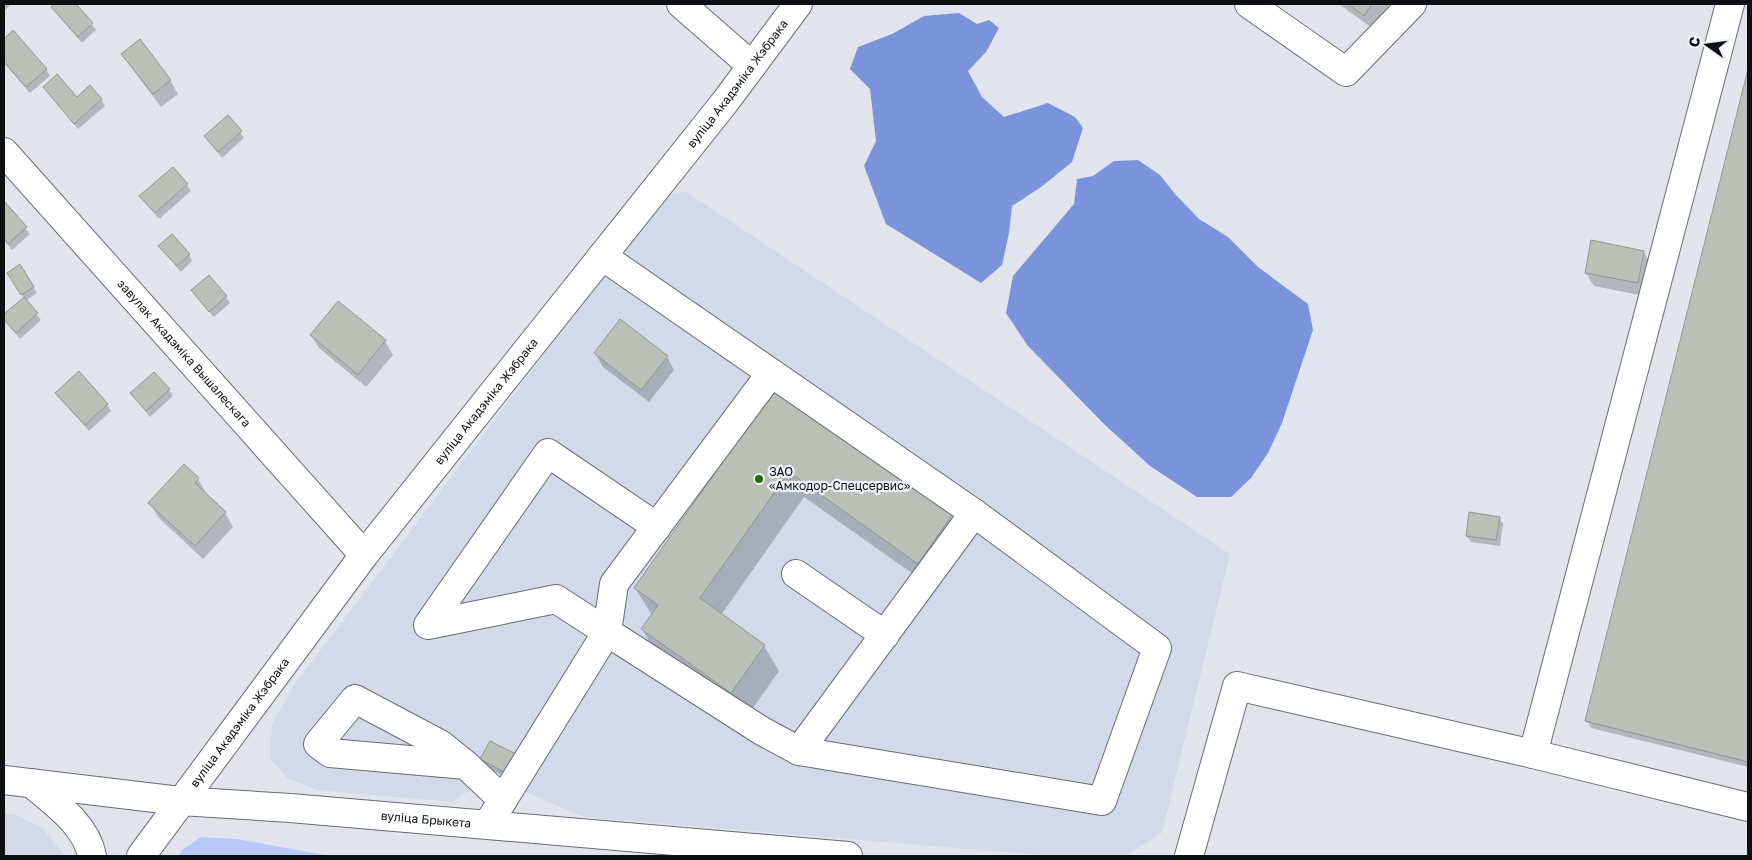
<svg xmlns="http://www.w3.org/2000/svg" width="1752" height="860" font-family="'Golos Text',sans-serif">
	<rect width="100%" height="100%" fill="#e1e4ed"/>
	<!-- built -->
	<g fill="#d3d9e9">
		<polygon points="685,191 1230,554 1162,833 1125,856 1053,856 585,817 530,794 492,775 452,802 317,790 287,778 270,759 272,724 294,685 663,197"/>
		<polygon points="4,814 17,815 43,829 65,856 4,856"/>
	</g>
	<!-- green -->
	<polygon fill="#b8cafd" points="201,837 237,839 330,856 179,856 182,850"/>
	<!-- water -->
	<g fill="#7b93db">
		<polygon points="959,13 977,24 989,20 999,28 986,52 968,71 982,97 1004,117 1048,103 1075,117 1083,128 1072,162 1041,187 1012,206 1009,233 1002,265 981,283 886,224 864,166 876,141 870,89 850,69 858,47 892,34 924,16"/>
		<polygon points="1138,160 1160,175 1175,194 1199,219 1228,237 1258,267 1308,304 1313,330 1282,423 1268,453 1251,478 1231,497 1197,497 1150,466 1104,424 1028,346 1006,313 1013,276 1074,204 1077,179 1093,176 1114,161"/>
	</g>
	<!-- shadow -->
	<g fill="#0003">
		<polygon points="4,4 11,4 4,11"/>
		<polygon points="56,4 75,4 96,30 82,43 56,13 53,7"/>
		<polygon points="1339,4 1390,4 1372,28"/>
		<polygon points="13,32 46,69 50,76 30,93 4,63 4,40"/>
		<polygon points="123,54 170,80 178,94 161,107 131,67"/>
		<polygon points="1748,74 1748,767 1591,728 1587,721"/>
		<polygon points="44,87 77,99 101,99 105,106 78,129"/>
		<polygon points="240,132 244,138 222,158 205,137"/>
		<polygon points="187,185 191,191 159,219 141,196"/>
		<polygon points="5,204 30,234 12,250 4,240 4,205"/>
		<polygon points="160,246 189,255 192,261 181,272"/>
		<polygon points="1644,252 1651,265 1645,296 1594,286 1586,273"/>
		<polygon points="19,266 37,293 25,301 41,320 20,339 4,319 4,316 24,298 8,273"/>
		<polygon points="192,291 226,297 230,303 214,317"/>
		<polygon points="338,303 385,341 393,355 366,387 319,348 311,335"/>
		<polygon points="595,353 667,357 674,370 649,402 603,367"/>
		<polygon points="79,373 107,405 111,411 89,431 60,399 57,393"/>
		<polygon points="169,390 173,396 150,417 132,394"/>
		<polygon points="775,391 951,516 966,542 933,588 804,497 721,615 764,646 779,671 746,718 657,655 642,629 652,615 635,588"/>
		<polygon points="184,466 198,479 206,493 205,494 225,513 233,527 203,559 158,517 150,503"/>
		<polygon points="1499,518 1503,524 1500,546 1471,542 1467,536"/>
		<polygon points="491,742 511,780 485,766 482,759"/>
	</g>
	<!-- building -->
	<g fill="#babfb8" stroke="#919790">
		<polygon points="54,4 76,4 93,23 78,37 51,7"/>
		<polygon points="1348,4 1372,4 1364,16"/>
		<polygon points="13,30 47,69 26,87 4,62 4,39"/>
		<polygon points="140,39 171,80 153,94 121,54"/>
		<polygon points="1748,69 1748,762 1585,721"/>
		<polygon points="57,74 77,97 90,85 102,99 74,124 43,87"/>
		<polygon points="228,115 242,131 218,152 204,136"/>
		<polygon points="173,167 188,184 155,213 139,196"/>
		<polygon points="5,202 27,227 8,244 4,239 4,203"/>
		<polygon points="172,234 190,254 177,266 158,246"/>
		<polygon points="1591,240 1644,251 1638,283 1585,273"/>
		<polygon points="20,264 34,287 21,295 7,273"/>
		<polygon points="209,275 227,296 209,312 191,290"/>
		<polygon points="24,297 38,313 16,333 4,320 4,314"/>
		<polygon points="338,301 386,340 358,375 310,335"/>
		<polygon points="620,319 668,356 641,390 594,353"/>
		<polygon points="79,371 108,404 85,425 55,393"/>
		<polygon points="154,372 170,389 146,411 130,393"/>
		<polygon points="774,389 952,515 918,564 789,472 700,598 765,645 731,693 641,629 658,605 634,588"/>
		<polygon points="184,464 199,478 195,483 226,512 195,546 148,503"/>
		<polygon points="1469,512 1500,517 1496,540 1466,536"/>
		<polygon points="490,741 518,755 508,774 480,759"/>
	</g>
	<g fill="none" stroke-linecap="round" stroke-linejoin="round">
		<defs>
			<g id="minor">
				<polyline points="681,4 752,66"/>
				<polyline points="1249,4 1346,72 1412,4"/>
				<path id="s1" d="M 4,152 L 364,555"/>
				<polyline points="657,527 548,453 428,625 556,599 607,632 614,584 771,373"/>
				<polyline points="796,574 885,635"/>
				<polyline points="799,751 1102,801 1157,648 974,513"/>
				<polyline points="1533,754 1730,4"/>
				<polyline points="466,765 330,753 318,744 355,699 440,744 466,765 503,800"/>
				<path id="s2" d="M 4,780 L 180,801 L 290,808 L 848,856"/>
				<path d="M 31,783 C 54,803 86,824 92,856"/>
				<polyline points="488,824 607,632 762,731 799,751 974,513 602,256"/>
				<path id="s3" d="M 141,856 L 364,555 L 725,102 L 798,4"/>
				<polyline points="1189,856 1237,686 1533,754 1748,807"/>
			</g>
		</defs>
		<!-- minor casing -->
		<use href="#minor" stroke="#696c73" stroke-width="30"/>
		<!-- minor -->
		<use href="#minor" stroke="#fff" stroke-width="28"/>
	</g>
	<!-- markers -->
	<circle fill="#256b03" stroke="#eef1fa" stroke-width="2" cx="759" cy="479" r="5"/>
	<g text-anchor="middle" stroke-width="4.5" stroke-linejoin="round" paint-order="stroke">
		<!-- street labels -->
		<g font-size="12" fill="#0e0f12" stroke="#eef1fa">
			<text dy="4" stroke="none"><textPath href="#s3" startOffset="976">вуліца Акадэміка Жэбрака</textPath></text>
			<text dy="4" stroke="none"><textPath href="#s1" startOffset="270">завулак Акадэміка Вышалескага</textPath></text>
			<text dy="4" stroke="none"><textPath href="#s3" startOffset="571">вуліца Акадэміка Жэбрака</textPath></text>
			<text dy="4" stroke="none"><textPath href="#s3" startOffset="166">вуліца Акадэміка Жэбрака</textPath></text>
			<text dy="4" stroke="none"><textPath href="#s2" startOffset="424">вуліца Брыкета</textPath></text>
		</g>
		<!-- poi labels -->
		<g font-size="12" fill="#0e0f12" stroke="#eef1fa" text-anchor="start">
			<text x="769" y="476">ЗАО<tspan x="769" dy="14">«Амкодор-Спецсервис»</tspan></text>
		</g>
	</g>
	<!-- border -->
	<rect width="1752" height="860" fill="none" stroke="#0e0f12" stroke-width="10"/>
	<!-- north arrow -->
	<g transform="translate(1707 45) rotate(284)" stroke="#eef1fa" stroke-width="4" paint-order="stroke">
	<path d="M0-4L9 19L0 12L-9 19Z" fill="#0e0f12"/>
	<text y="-8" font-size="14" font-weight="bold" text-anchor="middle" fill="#0e0f12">С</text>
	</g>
</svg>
